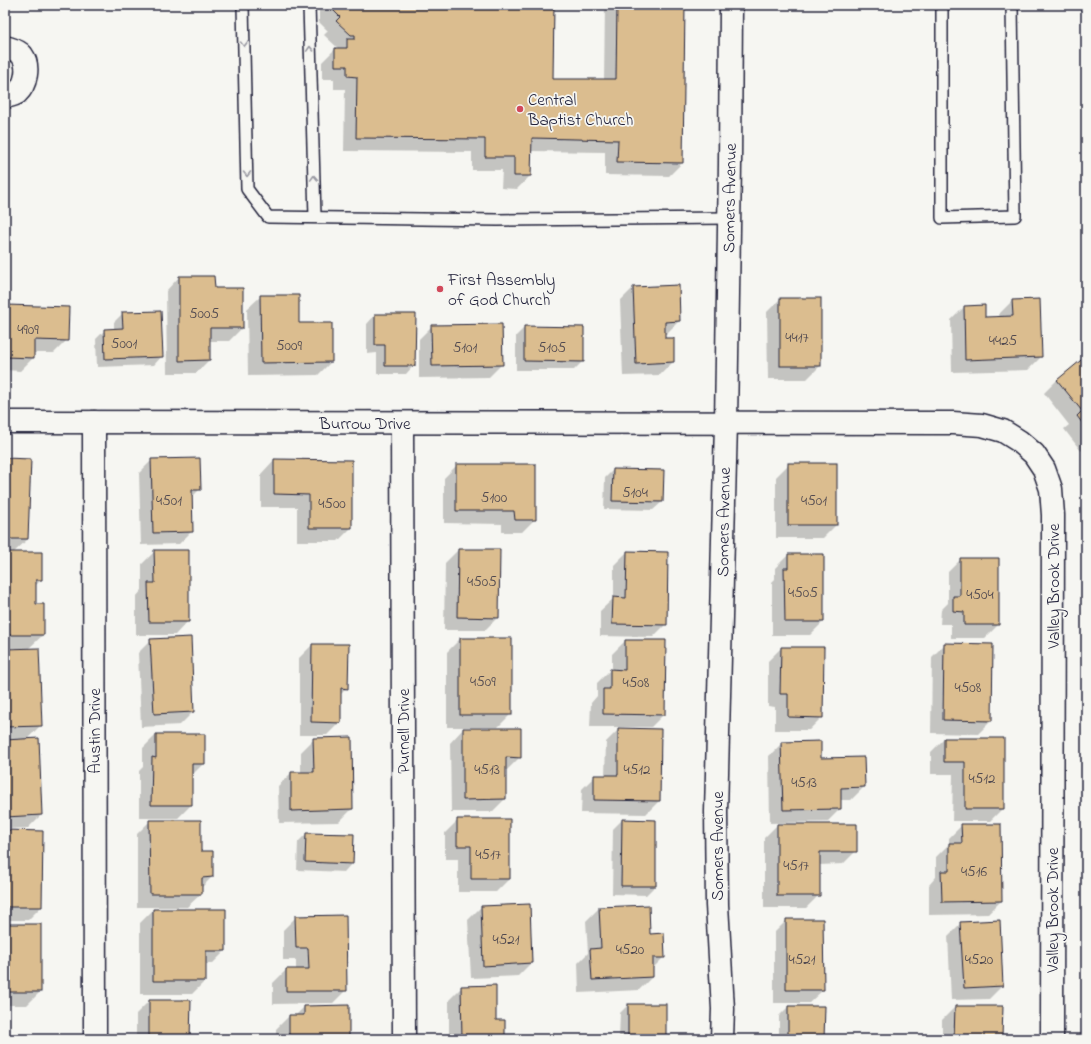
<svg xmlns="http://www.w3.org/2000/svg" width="1091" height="1044" font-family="'Indie Flower',sans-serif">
	<rect width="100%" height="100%" fill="#f6f6f2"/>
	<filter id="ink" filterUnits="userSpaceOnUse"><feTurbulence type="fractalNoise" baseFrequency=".025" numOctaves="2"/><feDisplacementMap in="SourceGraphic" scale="8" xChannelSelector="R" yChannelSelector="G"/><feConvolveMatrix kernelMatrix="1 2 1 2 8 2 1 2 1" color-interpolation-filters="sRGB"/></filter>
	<g filter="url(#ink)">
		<!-- shadow -->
		<g fill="#0003">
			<polygon points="319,5 553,5 552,80 604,80 605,5 684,5 682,163 669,176 605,175 605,152 530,151 530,176 517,189 501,188 502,170 472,170 472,152 344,151 345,89 334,89 334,79 322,79 322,62 335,49 339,49 324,35 328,31 319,22"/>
			<polygon points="179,277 214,289 242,328 229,341 209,341 209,360 196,373 167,373 166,291"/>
			<polygon points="633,288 679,321 666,334 664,334 665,339 673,362 660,375 623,376 620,301"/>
			<polygon points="261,296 298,324 331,324 331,362 318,375 248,376 247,309"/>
			<polygon points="780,299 820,366 807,379 768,379 767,312"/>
			<polygon points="1012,301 1041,357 1028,370 952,372 951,320 964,307 984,318 1000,318 999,314"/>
			<polygon points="7,306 67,340 54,353 33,353 33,358 20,371 5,370 5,308"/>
			<polygon points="123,313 162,356 154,365 97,367 96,339 105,330 114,330 114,322"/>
			<polygon points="375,315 414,365 406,374 377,374 377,353 367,354 367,324"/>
			<polygon points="432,326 502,364 489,377 419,378 419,339"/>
			<polygon points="525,327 583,361 574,370 516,370 516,336"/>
			<polygon points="1086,357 1086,447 1081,451 1064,429 1069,425 1044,393 1057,380"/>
			<polygon points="5,459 28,539 13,553 41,580 35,586 35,605 43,635 28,649 41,725 26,740 41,815 28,828 5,829 5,741 9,741 9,739 5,739 5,650 23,649 23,648 5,648"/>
			<polygon points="152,460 200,489 191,498 192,531 179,544 141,545 139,473"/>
			<polygon points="274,460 351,461 351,528 338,541 297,541 297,507 261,507 261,474"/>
			<polygon points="789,464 836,525 823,538 776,538 776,477"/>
			<polygon points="457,465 535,519 522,532 502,532 502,524 444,523 444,478"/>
			<polygon points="613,470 662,502 653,510 604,509 605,478"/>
			<polygon points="458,550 498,617 485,630 444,630 445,563"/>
			<polygon points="155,551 188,621 175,635 136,635 136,597 142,590 142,564"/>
			<polygon points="627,552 666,624 653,637 600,636 600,611 614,598 614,565"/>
			<polygon points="788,555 823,622 810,635 772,635 772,582 775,579 775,568"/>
			<polygon points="961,559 998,625 985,638 951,638 951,624 940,624 941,610 948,603 948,572"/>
			<polygon points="460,639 511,714 498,727 447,727 447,652"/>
			<polygon points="151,640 193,712 180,725 141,727 138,653"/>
			<polygon points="625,641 664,714 651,727 590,727 591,703 597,696 597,683 610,670 612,670 612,654"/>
			<polygon points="945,644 991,721 978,734 931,733 932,657"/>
			<polygon points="312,645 347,688 340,695 340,722 327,735 299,735 299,658"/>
			<polygon points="781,648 822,717 809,730 775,730 775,707 768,706 768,661"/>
			<polygon points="463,729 520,757 507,770 505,770 505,799 492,812 451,812 450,743"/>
			<polygon points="619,729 659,801 646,814 581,813 582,789 595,776 605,776 606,742"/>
			<polygon points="156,735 204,763 191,776 191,805 178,818 139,818 139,771 143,767 143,748"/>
			<polygon points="314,739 352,809 339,822 279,823 278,786 291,773 301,773 301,752"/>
			<polygon points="944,739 1003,739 1003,808 990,821 952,821 953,774 931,774 931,752"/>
			<polygon points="782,743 820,759 864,787 851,800 840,800 840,809 827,822 770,823 769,756"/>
			<polygon points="458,820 509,879 496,892 458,892 458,859 445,859 445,833"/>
			<polygon points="622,820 655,820 655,886 646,895 612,894 613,829"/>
			<polygon points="150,821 200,852 212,877 201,888 201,894 187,907 137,907 137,834"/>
			<polygon points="777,825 856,851 843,864 819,865 819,895 806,908 764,908 764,838"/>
			<polygon points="962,825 1001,901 988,914 929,915 929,885 936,877 936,857 949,844 949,838"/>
			<polygon points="6,831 41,907 28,920 5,920 5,833"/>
			<polygon points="306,834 352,863 344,872 297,870 298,842"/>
			<polygon points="529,905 531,963 518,976 471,978 468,920 481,907"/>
			<polygon points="599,908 649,935 664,957 652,969 652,977 639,990 579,993 578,963 588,953 586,921"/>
			<polygon points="153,910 225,910 225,951 212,964 205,964 205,981 192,994 140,994 140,923"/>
			<polygon points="296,917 346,990 333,1003 273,1004 273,983 286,970 296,970 296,960 283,960 283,930"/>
			<polygon points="787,920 823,990 809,1003 774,1003 774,933"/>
			<polygon points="961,923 1002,986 989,999 951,1000 948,936"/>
			<polygon points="5,925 40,925 40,992 27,1005 5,1005"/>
			<polygon points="462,987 495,1021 504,1039 449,1039 449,1000"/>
			<polygon points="149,1001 189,1039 136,1039 136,1014"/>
			<polygon points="628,1005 665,1039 619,1039 620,1013"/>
			<polygon points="304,1007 348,1039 276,1039 276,1029 289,1016 295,1016"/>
			<polygon points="788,1007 823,1039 779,1039 779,1016"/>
			<polygon points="955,1007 1002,1007 1001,1036 998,1039 942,1039 942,1020"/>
		</g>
		<!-- building -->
		<g fill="#dbbd8f" stroke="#22223b">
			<polygon points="332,5 554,5 553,79 616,79 617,5 685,5 683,163 617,162 618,140 532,138 531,176 514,176 514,157 485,157 485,139 356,138 357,77 347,76 347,66 335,66 335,48 347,48 347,39 355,39 355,35 351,35 336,21 340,17 332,9"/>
			<polygon points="179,276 214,276 215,288 243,288 243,328 210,328 210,360 179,361"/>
			<polygon points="679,285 680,321 665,322 665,338 674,338 674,362 636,364 633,287"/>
			<polygon points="260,295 299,295 299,323 332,323 332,362 261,363"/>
			<rect x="780" y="298" width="41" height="68"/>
			<polygon points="1040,299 1042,357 965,360 964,306 985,305 985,317 1013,316 1012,300"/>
			<polygon points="7,305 69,307 68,341 34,340 34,358 5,357"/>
			<polygon points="161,311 163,357 105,359 104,329 123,328 122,312"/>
			<polygon points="375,314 416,314 415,366 385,366 385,345 375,345"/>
			<polygon points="502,324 503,365 432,366 431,325"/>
			<polygon points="524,326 584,327 584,362 524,361"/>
			<polygon points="1086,356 1086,428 1077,416 1082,411 1057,380"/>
			<polygon points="5,458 31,459 28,539 5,539"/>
			<polygon points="200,458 201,490 192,490 193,532 153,533 151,459"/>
			<polygon points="274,459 352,460 352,528 309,528 309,495 274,494"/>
			<rect x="788" y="463" width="49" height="62"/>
			<polygon points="456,464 536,464 536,520 515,520 514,511 456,511"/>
			<polygon points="613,469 664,470 663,502 612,501"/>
			<polygon points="458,549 500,549 499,618 457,617"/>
			<polygon points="154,550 189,550 189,622 149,622 148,583 155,583"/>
			<polygon points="627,551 668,552 667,625 612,624 613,597 626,598"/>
			<polygon points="5,552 42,552 42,580 36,580 36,604 44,604 44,635 5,635"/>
			<polygon points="788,554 824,554 824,622 785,622 784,568 788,568"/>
			<polygon points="960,558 999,558 999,625 964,625 964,612 953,611 953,596 960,596"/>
			<polygon points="191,637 194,712 154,714 150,639"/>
			<rect x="460" y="638" width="52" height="77"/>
			<polygon points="625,640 666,640 665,715 603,714 603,689 610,689 610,669 625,670"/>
			<polygon points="944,643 993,644 992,721 943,720"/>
			<polygon points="312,644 349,644 348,689 341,688 341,723 311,722"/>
			<polygon points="781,647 824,647 823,718 788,717 788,694 780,694"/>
			<polygon points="39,648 42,726 5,727 5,649"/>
			<polygon points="463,728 521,728 521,758 506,757 506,799 463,800"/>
			<polygon points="618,728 661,729 660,801 594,800 594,775 618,775"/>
			<polygon points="156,734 205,734 205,764 192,764 192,805 151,805 152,757 156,758"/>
			<polygon points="352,737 353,809 291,811 291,772 314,772 313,738"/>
			<polygon points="39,738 42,815 5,817 5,740"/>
			<polygon points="944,738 1004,738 1004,809 965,809 965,762 944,762"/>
			<polygon points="821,741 821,758 864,757 865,787 841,788 841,809 783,810 781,742"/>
			<polygon points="457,819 510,819 510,879 471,879 471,846 457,846"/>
			<polygon points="622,819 656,820 656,886 621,886"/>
			<polygon points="149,820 201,820 201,851 213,851 213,877 202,878 202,894 150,894"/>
			<polygon points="777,824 857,824 857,852 820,852 820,896 777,896"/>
			<polygon points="961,824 1001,824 1002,901 942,902 941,871 949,871 949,843 962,843"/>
			<polygon points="6,830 43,831 42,907 5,907"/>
			<polygon points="306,833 354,834 353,864 305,862"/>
			<polygon points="530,904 532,963 483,966 481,906"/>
			<polygon points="649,905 650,934 664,933 665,958 653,958 653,977 592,980 590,949 601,948 599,907"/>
			<polygon points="153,909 226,909 226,951 206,951 206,981 153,981"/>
			<polygon points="346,915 347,991 286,991 286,969 309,969 308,948 296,948 295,916"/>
			<polygon points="786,919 823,919 824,990 786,990"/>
			<polygon points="1000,920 1003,986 964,988 960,922"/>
			<rect x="5" y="924" width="36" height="68"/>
			<polygon points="496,985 496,1020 505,1020 505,1039 462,1039 461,986"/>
			<polygon points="149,1000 191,1000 190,1039 149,1039"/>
			<rect x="628" y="1004" width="38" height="35"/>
			<polygon points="349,1005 349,1039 289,1039 289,1015 304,1015 304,1006"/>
			<polygon points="788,1006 825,1006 824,1039 788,1039"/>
			<polygon points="955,1006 1003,1006 1002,1037 997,1037 997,1039 954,1039"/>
		</g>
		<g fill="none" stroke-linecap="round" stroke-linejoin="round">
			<defs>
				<g id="service">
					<polyline points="243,5 247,189 268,217 498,220 729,218"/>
					<polyline points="309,5 315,217"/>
					<polyline points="942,5 942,218 1015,216 1012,5"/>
				</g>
				<g id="minor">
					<path d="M 5,47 C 11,49 18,50 22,55 C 30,66 26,85 17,93 C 14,95 9,96 5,97"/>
					<polyline points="5,422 953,423 982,425 1003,431 1019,441 1034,454 1044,469 1051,489 1053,515 1052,1039"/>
					<polyline points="94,422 95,1039"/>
					<polyline points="402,423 404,1039"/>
				</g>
				<polyline id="tertiary" points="722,1039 723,1009 717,905 716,812 726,423 730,164 731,5"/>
			</defs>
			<!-- service casing -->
			<use href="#service" stroke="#22223b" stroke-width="14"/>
			<!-- minor casing -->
			<use href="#minor" stroke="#22223b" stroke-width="25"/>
			<!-- tertiary casing -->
			<use href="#tertiary" stroke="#22223b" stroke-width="25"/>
			<!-- service -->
			<use href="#service" stroke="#f6f6f2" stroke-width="11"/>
			<!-- minor -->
			<use href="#minor" stroke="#f6f6f2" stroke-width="22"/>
			<!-- tertiary -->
			<use href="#tertiary" stroke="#f6f6f2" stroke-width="22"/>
		</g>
		<!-- one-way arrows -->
		<defs><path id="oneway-chevron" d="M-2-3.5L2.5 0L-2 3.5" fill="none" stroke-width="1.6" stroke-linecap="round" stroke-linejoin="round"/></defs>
		<g stroke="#9797a0">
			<use href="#oneway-chevron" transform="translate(244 44) rotate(89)"/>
			<use href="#oneway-chevron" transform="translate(310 49) rotate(-92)"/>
			<use href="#oneway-chevron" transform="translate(247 174) rotate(89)"/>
			<use href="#oneway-chevron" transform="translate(314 178) rotate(-92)"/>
		</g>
	</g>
	<!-- markers -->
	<g fill="#d1495b" stroke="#f6f6f2" stroke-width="1.5">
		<circle cx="520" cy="109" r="4"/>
		<circle cx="440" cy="289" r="4"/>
	</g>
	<g text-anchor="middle" stroke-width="3.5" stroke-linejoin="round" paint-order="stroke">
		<!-- number labels -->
		<g font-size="15" fill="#504950">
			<text x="204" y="318">5005</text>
			<text x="28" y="334">4909</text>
			<text x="797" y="342">4417</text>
			<text x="1003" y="345">4425</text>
			<text x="124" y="348">5001</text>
			<text x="289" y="350">5009</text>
			<text x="465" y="352">5101</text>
			<text x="552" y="352">5105</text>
			<text x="635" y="497">5104</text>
			<text x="494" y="502">5100</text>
			<text x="169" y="505">4501</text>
			<text x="814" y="505">4501</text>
			<text x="332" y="508">4500</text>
			<text x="482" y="586">4505</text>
			<text x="803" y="597">4505</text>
			<text x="980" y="599">4504</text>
			<text x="483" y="686">4509</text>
			<text x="636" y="687">4508</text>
			<text x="968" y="692">4508</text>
			<text x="487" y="774">4513</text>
			<text x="637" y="774">4512</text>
			<text x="982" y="783">4512</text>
			<text x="804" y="787">4513</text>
			<text x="488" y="859">4517</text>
			<text x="796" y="870">4517</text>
			<text x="974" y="876">4516</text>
			<text x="506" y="944">4521</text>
			<text x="630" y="954">4520</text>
			<text x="802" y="964">4521</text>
			<text x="979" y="964">4520</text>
		</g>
		<!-- poi labels -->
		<g font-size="17" fill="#22223b" stroke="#f6f6f2" text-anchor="start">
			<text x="528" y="105">Central<tspan x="528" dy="20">Baptist Church</tspan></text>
			<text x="448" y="285">First Assembly<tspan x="448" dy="20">of God Church</tspan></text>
		</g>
		<!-- street labels -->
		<g font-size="17" fill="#22223b" stroke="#f6f6f2">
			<text transform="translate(729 198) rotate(-89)" y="6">Somers Avenue</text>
			<text x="365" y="429">Burrow Drive</text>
			<text transform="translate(723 522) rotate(-89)" y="6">Somers Avenue</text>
			<text transform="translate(1053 586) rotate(-90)" y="6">Valley Brook Drive</text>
			<text transform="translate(94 731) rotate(-90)" y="6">Austin Drive</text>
			<text transform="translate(403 731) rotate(-90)" y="6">Purnell Drive</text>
			<text transform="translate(717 846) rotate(-90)" y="6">Somers Avenue</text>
			<text transform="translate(1052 910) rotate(-90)" y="6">Valley Brook Drive</text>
		</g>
	</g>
	<!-- margin -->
	<rect width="1091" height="1044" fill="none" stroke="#f6f6f2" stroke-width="20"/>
	<rect x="10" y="10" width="1071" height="1024" fill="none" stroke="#22223b" stroke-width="1.5" filter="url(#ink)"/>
</svg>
